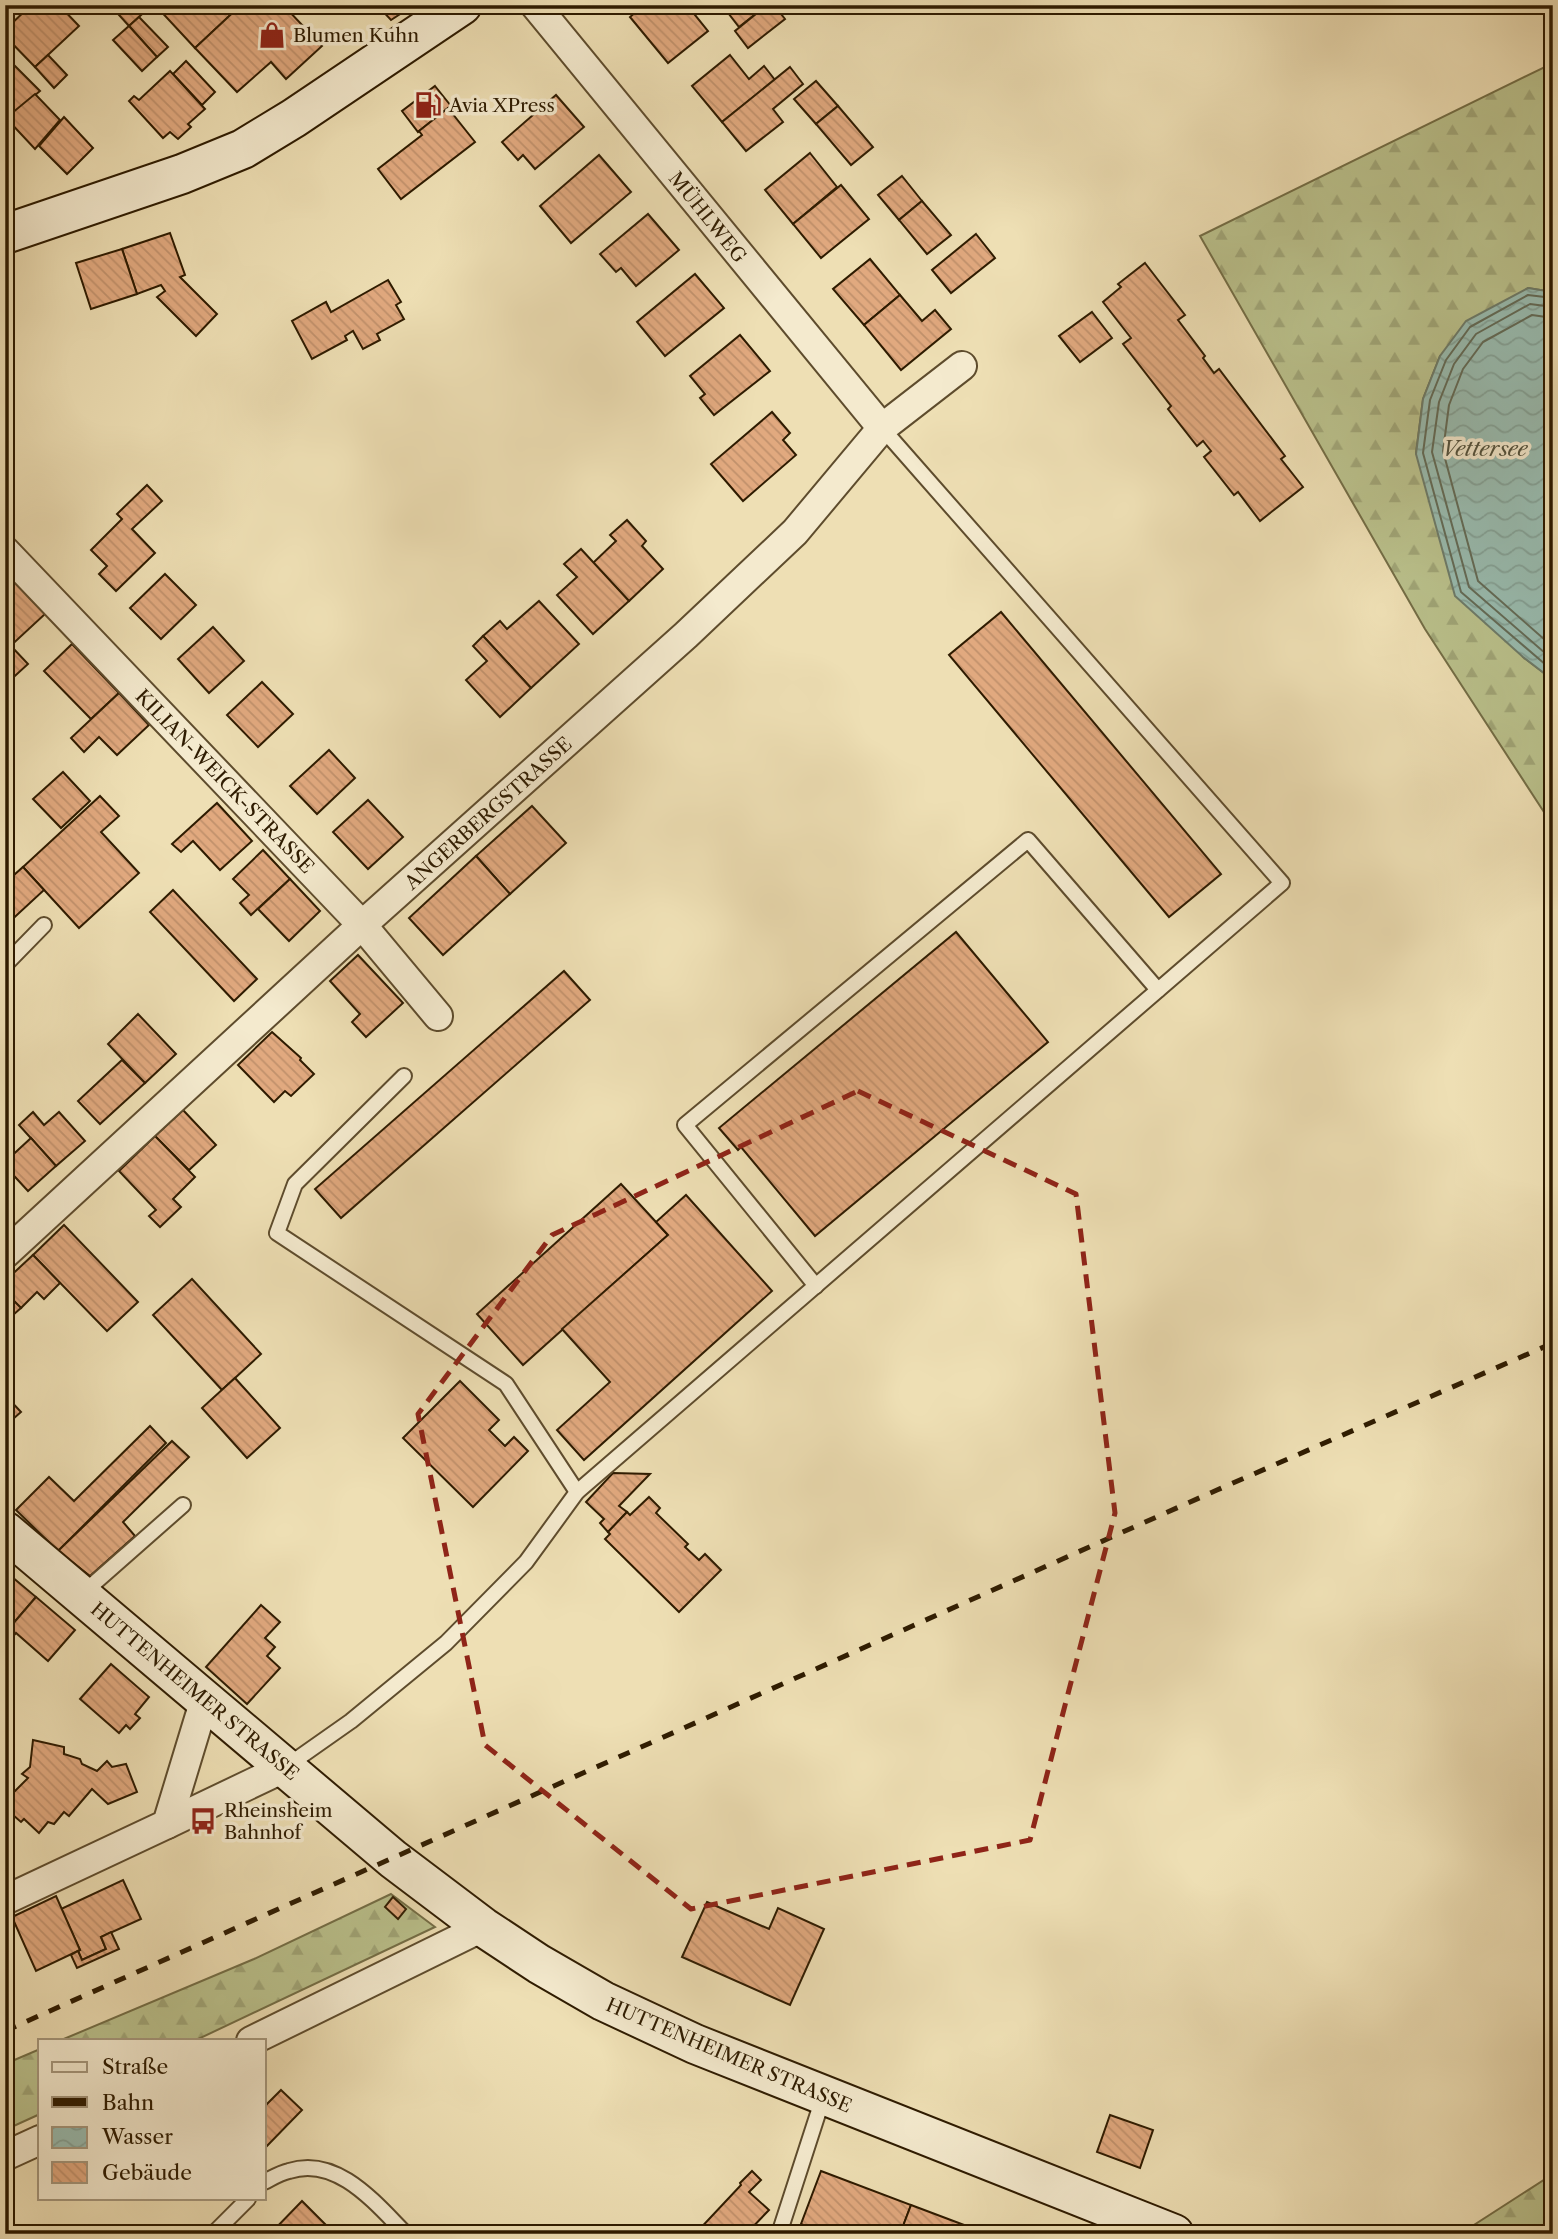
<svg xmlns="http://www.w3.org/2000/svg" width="1558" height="2239" font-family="'Libre Caslon Text',serif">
	<defs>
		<pattern id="forest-firs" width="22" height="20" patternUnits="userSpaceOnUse" patternTransform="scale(1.75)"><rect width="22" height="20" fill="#bac18c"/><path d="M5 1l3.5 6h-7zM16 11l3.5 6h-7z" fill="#a0a577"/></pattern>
		<pattern id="water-waves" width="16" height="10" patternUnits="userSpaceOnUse" patternTransform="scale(1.75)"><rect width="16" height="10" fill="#99bcb0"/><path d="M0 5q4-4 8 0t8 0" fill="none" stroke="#84a196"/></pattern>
		<pattern id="building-back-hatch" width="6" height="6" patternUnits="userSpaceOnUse" patternTransform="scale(1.75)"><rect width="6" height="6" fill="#e1a97f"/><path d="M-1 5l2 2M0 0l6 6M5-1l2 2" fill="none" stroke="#c1916c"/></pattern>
	</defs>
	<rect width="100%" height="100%" fill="#eedfb4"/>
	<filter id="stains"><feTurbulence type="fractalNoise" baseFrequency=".00286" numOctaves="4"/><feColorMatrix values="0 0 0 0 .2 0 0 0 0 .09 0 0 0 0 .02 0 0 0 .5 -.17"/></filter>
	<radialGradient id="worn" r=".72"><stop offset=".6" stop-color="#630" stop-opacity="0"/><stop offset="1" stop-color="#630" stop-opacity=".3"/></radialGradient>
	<!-- forest -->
	<g fill="url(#forest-firs)" stroke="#746e46" stroke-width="2">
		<polygon points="1553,63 1553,292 1528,288 1440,356 1423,399 1416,453 1523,657 1553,680 1553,826 1425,629 1200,236"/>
		<polygon points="391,1894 435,1927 194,2041 59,2041 254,1959"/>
		<polygon points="40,2049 40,2114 5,2130 5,2064"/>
		<polygon points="1553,2174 1553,2234 1460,2234"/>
	</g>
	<!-- water -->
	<polygon fill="url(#water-waves)" stroke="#6e7c6a" stroke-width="2" points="1528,288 1553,292 1553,680 1523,657 1455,596 1416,454 1423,399 1440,356 1466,321"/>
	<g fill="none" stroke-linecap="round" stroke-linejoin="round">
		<!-- shore -->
		<g stroke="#646c58" stroke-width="2">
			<polyline points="1553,298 1528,295 1470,327 1446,360 1430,400 1423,453 1461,592 1553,671"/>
			<polyline points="1553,307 1530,304 1476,334 1454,364 1439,402 1432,452 1469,587 1553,660"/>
			<polyline points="1553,318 1532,315 1483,342 1463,369 1449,405 1443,451 1478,581 1553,647"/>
		</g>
	</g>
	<!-- building -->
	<g fill="url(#building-back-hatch)" stroke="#2e1b00" stroke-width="2">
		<polygon points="31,5 59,5 79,26 35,67 5,36 5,30"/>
		<polygon points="110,5 152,5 129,26"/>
		<polygon points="155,5 241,5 195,48"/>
		<polygon points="241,5 287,5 285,7 322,46 286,79 271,62 237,92 195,48"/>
		<polygon points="377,5 414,5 391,20"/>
		<polygon points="644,5 687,5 708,31 668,63 630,17"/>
		<polygon points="722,5 767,5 739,27"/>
		<polygon points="767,5 774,5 785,19 748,48 735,31"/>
		<polygon points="139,17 168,47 157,57 129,26"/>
		<polygon points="129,26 157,57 142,71 113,40"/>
		<polygon points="48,55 67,75 54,88 35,67"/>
		<polygon points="730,55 749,79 764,66 775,80 722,122 692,86"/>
		<polygon points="10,61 40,91 10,116 5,111 5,65"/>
		<polygon points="186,61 215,92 202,105 173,74"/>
		<polygon points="790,67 803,84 773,109 783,122 746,151 722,122"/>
		<polygon points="170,71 205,109 188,124 191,127 178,139 170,132 163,138 129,101 134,96 139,100"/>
		<polygon points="816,81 838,106 816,124 794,99"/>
		<polygon points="435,86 451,106 418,132 402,111"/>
		<polygon points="35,94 60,120 35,149 6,118"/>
		<polygon points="556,95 584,127 535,169 523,155 518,160 502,142"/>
		<polygon points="838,106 873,147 851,165 816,124"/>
		<polygon points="448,108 475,142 401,199 378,169 422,135 419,131"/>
		<polygon points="64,117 93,148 67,174 39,146"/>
		<polygon points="810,153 837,187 793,224 765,190"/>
		<polygon points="599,155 631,192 571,243 540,206"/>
		<polygon points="902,176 922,201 899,220 878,195"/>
		<polygon points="841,185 869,219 821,258 793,224"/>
		<polygon points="922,201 951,235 927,254 899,220"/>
		<polygon points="648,214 679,250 636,286 621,268 616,272 600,254"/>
		<polygon points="170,233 185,275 180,277 217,314 196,336 157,297 165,291 161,285 137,294 122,249"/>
		<polygon points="976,234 995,258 951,293 932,270"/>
		<polygon points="122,249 137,294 91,309 76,263"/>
		<polygon points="870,259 900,295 864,325 833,289"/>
		<polygon points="1145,263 1185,315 1178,320 1205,356 1203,358 1214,373 1219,369 1285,456 1281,459 1303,487 1260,521 1238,492 1234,495 1204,457 1211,451 1203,441 1197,446 1168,409 1171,406 1123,344 1131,338 1103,302 1121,287 1118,284"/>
		<polygon points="695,274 724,308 665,356 637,322"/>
		<polygon points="388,280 401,302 396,305 404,319 377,334 380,340 363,349 353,331 345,336 347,340 312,359 292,321 326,302 331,312"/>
		<polygon points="900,295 922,321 935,310 951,329 901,370 864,325"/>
		<polygon points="1092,312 1112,338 1080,362 1059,336"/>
		<polygon points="740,335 770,371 714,415 700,398 705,394 690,376"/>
		<polygon points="772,412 790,433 783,440 796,455 743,501 711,464"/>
		<polygon points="147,485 162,501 132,529 155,553 116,591 99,574 107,566 91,550 122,519 117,514"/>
		<polygon points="627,520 646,541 642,546 663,569 629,601 593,563 616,541 610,535"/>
		<polygon points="581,549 629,601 593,634 557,595 577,577 564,564"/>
		<polygon points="165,574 196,605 161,639 130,608"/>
		<polygon points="15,582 45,614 5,651 5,591"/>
		<polygon points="539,601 579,644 531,688 483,636 500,621 507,629"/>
		<polygon points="1001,612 1221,874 1169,917 949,655"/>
		<polygon points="213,627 244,661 209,693 178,659"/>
		<polygon points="483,636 531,688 500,717 466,680 487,661 473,646"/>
		<polygon points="72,644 119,693 91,719 44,671"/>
		<polygon points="11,646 28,664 5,685 5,651"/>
		<polygon points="262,682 293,714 258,747 227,715"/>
		<polygon points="119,693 149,725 117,755 99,737 84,752 71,738"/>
		<polygon points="329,750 355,778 317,814 290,786"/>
		<polygon points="63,772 90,801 61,828 33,799"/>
		<polygon points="100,796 119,816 101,832 139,873 79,928 23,867"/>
		<polygon points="368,800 403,837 368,869 333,832"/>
		<polygon points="217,803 252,841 220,870 193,841 181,852 172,844"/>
		<polygon points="532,806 566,843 510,894 476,856"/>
		<polygon points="263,850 290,879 251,915 240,903 249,895 233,879"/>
		<polygon points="476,856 510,894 443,955 409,918"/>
		<polygon points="23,867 44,890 5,926 5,883"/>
		<polygon points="290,879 320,911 289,941 258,909"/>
		<polygon points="173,890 257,979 234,1001 150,912"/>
		<polygon points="956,932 1048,1042 815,1236 741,1147 738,1150 719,1128"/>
		<polygon points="358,955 403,1003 366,1037 352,1022 360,1014 330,981"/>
		<polygon points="564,971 590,1000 341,1218 315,1189"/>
		<polygon points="138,1014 176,1054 145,1083 108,1044"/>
		<polygon points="272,1032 301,1058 300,1060 314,1074 291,1096 285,1091 274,1102 238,1065"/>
		<polygon points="122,1060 145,1083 100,1124 78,1101"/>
		<polygon points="183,1110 216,1145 189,1170 155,1136"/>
		<polygon points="33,1112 44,1125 59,1112 85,1141 56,1166 19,1125"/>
		<polygon points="155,1136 195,1177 173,1199 181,1207 160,1227 149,1216 156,1210 119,1171"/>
		<polygon points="31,1138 56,1166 28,1191 5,1166 5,1162"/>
		<polygon points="621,1184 668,1235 523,1365 477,1314"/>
		<polygon points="686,1195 772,1291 584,1460 557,1430 610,1382 562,1329 668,1235 656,1222"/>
		<polygon points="64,1225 138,1302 107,1331 33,1255"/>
		<polygon points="33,1255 60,1283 44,1299 37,1292 21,1308 5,1292 5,1281"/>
		<polygon points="192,1279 261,1354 222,1390 153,1315"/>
		<polygon points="5,1292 21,1308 5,1322"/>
		<polygon points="235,1378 280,1428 247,1458 202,1408"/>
		<polygon points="460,1381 499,1420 489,1430 505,1446 514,1437 528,1451 473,1507 403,1438"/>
		<polygon points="5,1395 21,1412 5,1426"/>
		<polygon points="150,1426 166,1443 58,1551 16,1510 49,1477 74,1501"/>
		<polygon points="172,1441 189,1457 123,1522 135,1536 90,1576 58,1551"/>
		<polygon points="613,1473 650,1474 619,1506 627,1512 608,1532 600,1523 604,1519 586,1502"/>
		<polygon points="649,1497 660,1508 656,1513 688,1544 685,1547 699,1560 705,1554 721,1570 679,1612 605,1539 610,1534 608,1532 627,1512 630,1515"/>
		<polygon points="5,1571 36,1597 5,1633"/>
		<polygon points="36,1597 75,1630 48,1661 16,1633 5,1645 5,1633"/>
		<polygon points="261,1605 280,1622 265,1638 275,1647 267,1656 280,1668 247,1704 206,1667"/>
		<polygon points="111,1664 149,1697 135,1714 140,1718 130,1729 126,1725 119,1733 80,1699"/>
		<polygon points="33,1740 64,1747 64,1754 80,1759 82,1764 97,1771 107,1761 112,1767 126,1764 137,1792 108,1804 92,1789 69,1816 64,1812 54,1824 48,1822 39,1833 24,1819 21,1822 5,1808 5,1801 28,1778 22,1774 30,1767"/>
		<polygon points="123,1880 141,1919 101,1937 106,1949 82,1960 78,1951 80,1950 61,1909"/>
		<polygon points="56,1896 80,1950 36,1971 12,1917"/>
		<polygon points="393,1897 406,1909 398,1919 385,1907"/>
		<polygon points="707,1902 769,1929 778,1908 824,1929 790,2005 682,1957"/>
		<polygon points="111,1932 119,1949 77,1968 71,1955 78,1951 82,1960 106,1949 101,1937"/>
		<polygon points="281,2090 302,2110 264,2149 264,2107"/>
		<polygon points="1110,2115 1153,2130 1140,2168 1097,2152"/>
		<polygon points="752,2171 761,2180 749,2192 769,2210 746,2234 695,2234 741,2185 740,2183"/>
		<polygon points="821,2171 911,2205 900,2234 826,2234 801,2224"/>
		<polygon points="302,2201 335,2234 270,2234"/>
		<polygon points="911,2205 988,2234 900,2234"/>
	</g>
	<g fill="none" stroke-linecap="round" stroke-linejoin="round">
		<defs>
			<g id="lane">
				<polyline points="5,965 44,925"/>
				<polyline points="404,1076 295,1184 277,1233 506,1384 577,1492"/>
				<polyline points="816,1286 685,1125 1028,840 1158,990"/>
				<polyline points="82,1594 183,1505"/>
				<polyline points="287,1766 351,1721 446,1643 526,1562 577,1492 1282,883 882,428"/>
				<path d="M 264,2182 C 272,2178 280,2173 289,2171 C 337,2155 376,2204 406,2234"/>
				<polyline points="213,2234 248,2199"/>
				<polyline points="779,2234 823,2098"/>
			</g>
			<g id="street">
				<polyline points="535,5 882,428"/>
				<polyline points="5,551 362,925 438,1016"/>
				<polyline points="5,1254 362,925 686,635 795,532 882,428 962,366"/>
				<polyline points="167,1824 286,1767"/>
				<polyline points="5,1900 167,1824 205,1699"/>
				<polyline points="251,2041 483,1927"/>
				<polyline points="5,2156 40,2140"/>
			</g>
			<g id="secondary">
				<polyline points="5,234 182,174 243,149 294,118 462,5"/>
				<polyline points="5,1531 393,1859 483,1927 539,1964 603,2001 695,2044 1174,2234"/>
			</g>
		</defs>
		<!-- lane casing -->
		<use href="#lane" stroke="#5e4c2d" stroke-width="18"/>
		<!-- street casing -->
		<use href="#street" stroke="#5e4c2d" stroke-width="32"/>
		<!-- secondary casing -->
		<use href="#secondary" stroke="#2e1b00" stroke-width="42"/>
		<!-- lane -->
		<use href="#lane" stroke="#f4eace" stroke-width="14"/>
		<!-- street -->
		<use href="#street" stroke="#f4eace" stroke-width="28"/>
		<!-- secondary -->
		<use href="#secondary" stroke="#f4eace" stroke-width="38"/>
		<!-- rail -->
		<polyline stroke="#2e1b00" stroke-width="5" stroke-dasharray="12 12" stroke-linecap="butt" points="5,2031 1217,1490 1553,1343"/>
	</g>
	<!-- marked area -->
	<path fill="none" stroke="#8f2418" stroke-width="5" stroke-dasharray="14 9" stroke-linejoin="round" d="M 858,1091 L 1076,1194 L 1115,1513 L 1030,1840 L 691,1909 L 485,1745 L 418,1414 L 552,1235 Z"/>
	<!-- icons -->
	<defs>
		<symbol id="shop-bare" viewBox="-9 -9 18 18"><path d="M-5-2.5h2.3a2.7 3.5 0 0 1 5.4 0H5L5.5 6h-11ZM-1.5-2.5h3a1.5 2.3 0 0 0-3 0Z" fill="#8f2418" stroke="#f4eace" stroke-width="2.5" paint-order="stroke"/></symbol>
		<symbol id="fuel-bare" viewBox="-9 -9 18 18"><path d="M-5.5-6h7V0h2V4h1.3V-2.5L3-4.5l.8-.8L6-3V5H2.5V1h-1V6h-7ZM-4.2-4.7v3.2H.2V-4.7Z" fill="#8f2418" stroke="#f4eace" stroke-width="2.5" paint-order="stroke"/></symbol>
		<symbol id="bus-bare" viewBox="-9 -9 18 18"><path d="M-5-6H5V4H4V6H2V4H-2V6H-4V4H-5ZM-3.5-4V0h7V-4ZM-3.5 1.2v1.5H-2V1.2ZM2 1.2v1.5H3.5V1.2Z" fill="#8f2418" stroke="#f4eace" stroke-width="2.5" paint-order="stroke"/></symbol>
	</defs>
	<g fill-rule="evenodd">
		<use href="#shop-bare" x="253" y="16" width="38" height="38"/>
		<use href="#fuel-bare" x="409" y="86" width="38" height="38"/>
		<use href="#bus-bare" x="184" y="1802" width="38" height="38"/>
	</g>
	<g text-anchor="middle" stroke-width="7" stroke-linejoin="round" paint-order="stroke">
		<!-- poi labels -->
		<g font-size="19" fill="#2e1b00" stroke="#f4eace" text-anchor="start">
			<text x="293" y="42">Blumen Kuhn</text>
			<text x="449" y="112">Avia XPress</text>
			<text x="224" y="1817">Rheinsheim<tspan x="224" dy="22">Bahnhof</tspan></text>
		</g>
		<!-- street labels -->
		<g font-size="19" fill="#2e1b00" stroke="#f4eace">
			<text transform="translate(708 217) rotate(51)" y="7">MÜHLWEG</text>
			<text transform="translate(225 781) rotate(46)" y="7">KILIAN-WEICK-STRASSE</text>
			<text transform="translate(488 813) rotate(-42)" y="7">ANGERBERGSTRASSE</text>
			<text transform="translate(195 1691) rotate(40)" y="7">HUTTENHEIMER STRASSE</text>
			<text transform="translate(729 2055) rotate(23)" y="7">HUTTENHEIMER STRASSE</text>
		</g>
		<!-- water labels -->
		<g font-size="21" font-style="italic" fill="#53533e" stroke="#f4eace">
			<text x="1485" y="456">Vettersee</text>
		</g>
	</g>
	<!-- margin -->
	<rect width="1558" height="2239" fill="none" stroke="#eedfb4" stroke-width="28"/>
	<rect x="7" y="7" width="1544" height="2225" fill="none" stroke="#2e1b00" stroke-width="3.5"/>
	<rect x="14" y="14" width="1530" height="2211" fill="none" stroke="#2e1b00" stroke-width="2"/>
	<!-- legend -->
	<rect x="38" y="2039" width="228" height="161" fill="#f4eace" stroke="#a5977c" stroke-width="2"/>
	<rect x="52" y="2062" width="35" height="10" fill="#f4eace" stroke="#a5977c" stroke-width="2"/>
	<text x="102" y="2074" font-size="21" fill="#2e1b00">Straße</text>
	<rect x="52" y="2097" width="35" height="10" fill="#2e1b00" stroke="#a5977c" stroke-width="2"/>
	<text x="102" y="2110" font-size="21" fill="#2e1b00">Bahn</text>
	<rect x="52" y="2127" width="35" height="21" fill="url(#water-waves)" stroke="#a5977c" stroke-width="2"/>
	<text x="102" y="2144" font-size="21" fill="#2e1b00">Wasser</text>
	<rect x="52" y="2162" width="35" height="21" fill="url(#building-back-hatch)" stroke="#a5977c" stroke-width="2"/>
	<text x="102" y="2180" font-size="21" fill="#2e1b00">Gebäude</text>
	<rect width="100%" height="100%" filter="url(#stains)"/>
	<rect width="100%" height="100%" fill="url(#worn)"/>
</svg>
